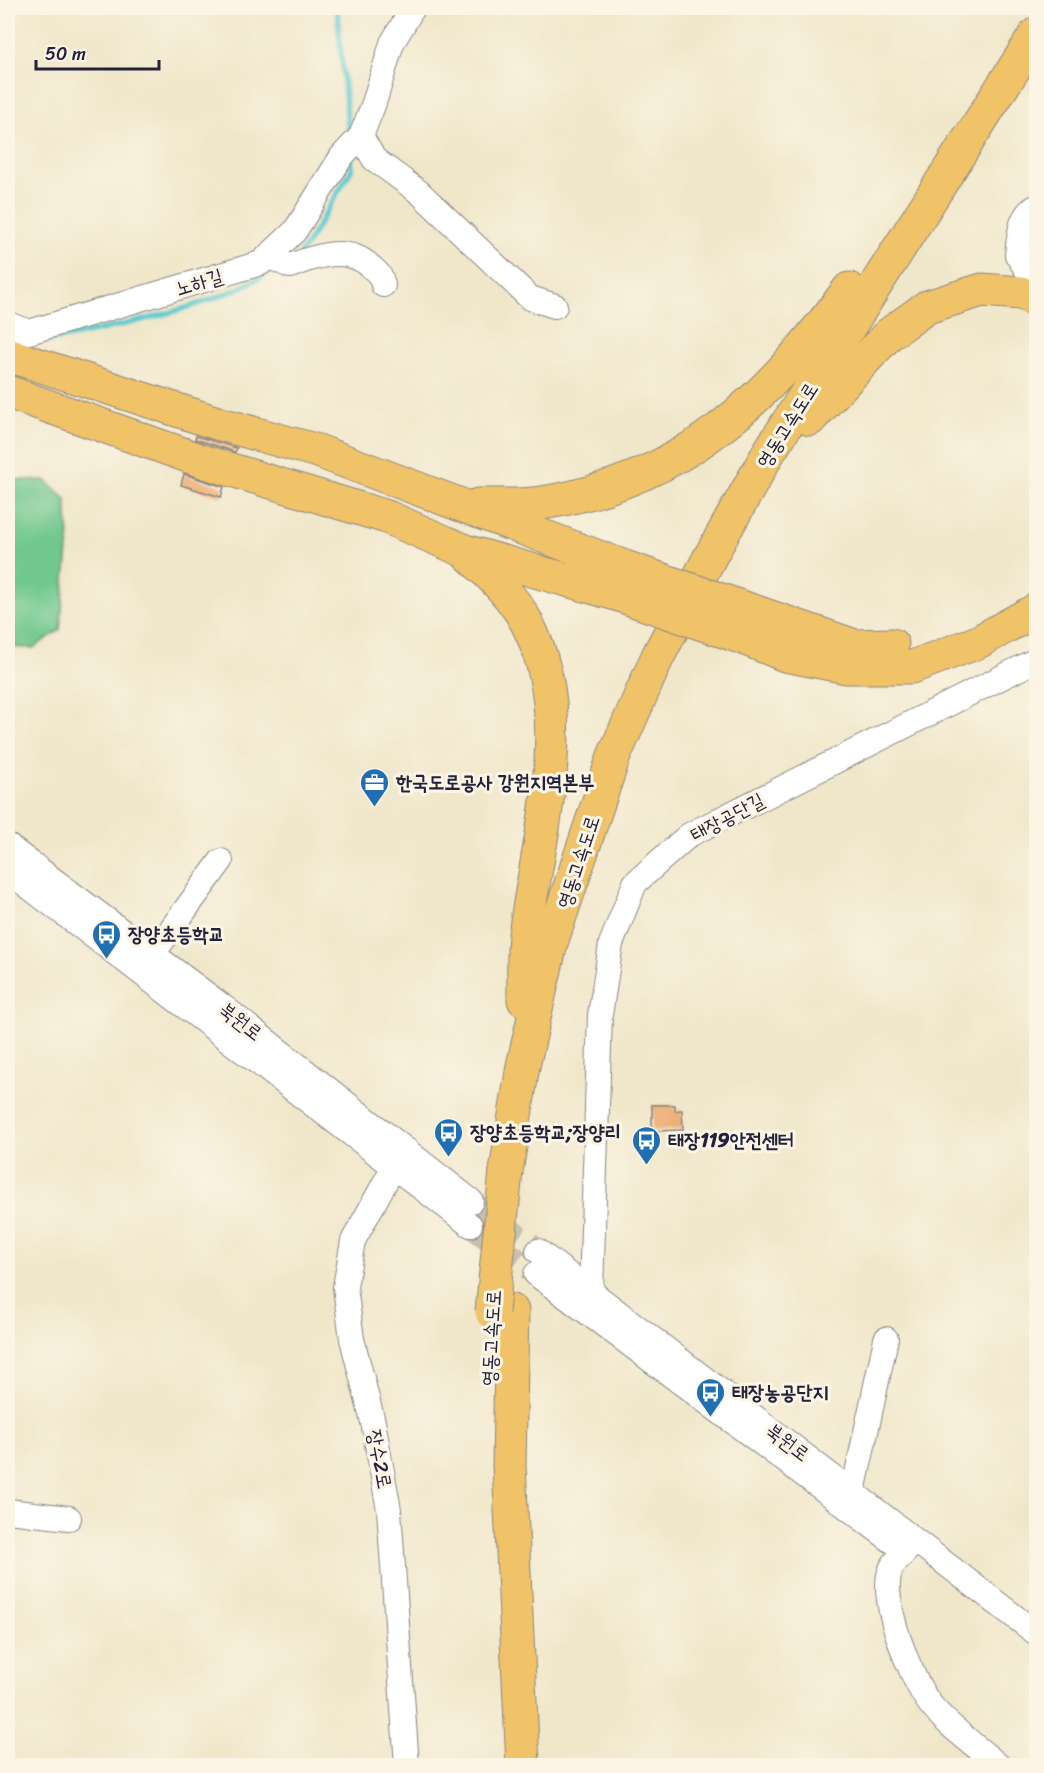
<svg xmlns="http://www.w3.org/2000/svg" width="1044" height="1773" font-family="Sriracha,'Poor Story',sans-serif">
	<rect width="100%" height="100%" fill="#fcf5e5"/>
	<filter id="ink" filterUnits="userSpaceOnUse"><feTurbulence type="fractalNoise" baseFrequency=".0167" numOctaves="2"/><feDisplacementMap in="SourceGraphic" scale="12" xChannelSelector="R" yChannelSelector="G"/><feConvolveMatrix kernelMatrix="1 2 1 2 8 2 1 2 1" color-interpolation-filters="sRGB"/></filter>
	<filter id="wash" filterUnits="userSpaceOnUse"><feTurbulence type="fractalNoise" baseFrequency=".008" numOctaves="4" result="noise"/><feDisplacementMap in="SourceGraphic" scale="24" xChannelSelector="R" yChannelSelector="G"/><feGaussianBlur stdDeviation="1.35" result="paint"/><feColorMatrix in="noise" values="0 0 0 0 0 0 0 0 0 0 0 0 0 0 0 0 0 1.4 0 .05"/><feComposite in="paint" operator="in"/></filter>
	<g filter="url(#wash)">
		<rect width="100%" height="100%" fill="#f0e7ca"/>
		<!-- garden -->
		<polygon fill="#71c88e" stroke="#4a7564" stroke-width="1.5" points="8,480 45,480 66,499 69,539 60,630 33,648 8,647"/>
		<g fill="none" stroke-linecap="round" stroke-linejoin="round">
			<!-- stream -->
			<g stroke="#5dcad0" stroke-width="5">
				<polyline points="337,8 349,139"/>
				<polyline points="300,252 304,249 352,169 351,157"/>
				<path d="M 49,341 C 116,327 222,306 277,267"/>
			</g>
		</g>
		<g id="blocks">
			<!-- building -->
			<g fill="#eeaf77">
				<polygon points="196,436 237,448 235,452 195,439"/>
				<polygon points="184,474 224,487 221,497 181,485"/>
				<polygon points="652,1105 675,1105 675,1111 682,1110 683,1130 652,1131"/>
			</g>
		</g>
	</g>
	<g filter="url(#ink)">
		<use href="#blocks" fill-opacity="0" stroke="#898482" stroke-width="1.5"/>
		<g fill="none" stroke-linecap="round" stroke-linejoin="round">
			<!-- minor-tunnel -->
			<g stroke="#c7c0ad" stroke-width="24" stroke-dasharray="24 12" stroke-linecap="butt">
				<polyline points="471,1201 538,1251"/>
				<polyline points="470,1225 536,1274"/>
			</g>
			<defs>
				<g id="minor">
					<polyline points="361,136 374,159 419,192 530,298 555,306"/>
					<path d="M 1036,207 C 1019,214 1019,239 1017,255 L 1036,284"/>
					<path d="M 268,256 L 290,266 C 316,256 347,245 370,266 C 377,272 381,275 383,285"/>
					<polyline points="8,324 29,332 261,263 295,231 342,156 361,136 374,103 392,43 413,8"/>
					<polyline points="8,846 221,1005 471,1201"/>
					<polyline points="8,871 470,1225"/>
					<polyline points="144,966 221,861"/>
					<polyline points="538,1251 1036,1633"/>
					<polyline points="536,1274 892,1541"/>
					<polyline points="591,1291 600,1015 611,944 635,883 689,835 1036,660"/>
					<polyline points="846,1502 853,1492 886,1339"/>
					<polyline points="8,1511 69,1518"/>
					<path d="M 906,1551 C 901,1556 893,1563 891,1569 C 878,1597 911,1680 930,1704 C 947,1726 978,1747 999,1766"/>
					<polyline points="407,1766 389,1510 373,1422 352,1339 345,1287 353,1241 394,1166 408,1151"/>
				</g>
				<g id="highway">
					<polyline points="8,355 217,423 318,451 625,567"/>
					<polyline points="8,392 205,462 387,517 465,551 616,594"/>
					<polyline points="810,419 888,335 927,307 982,290 1021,293 1036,300"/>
					<path d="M 478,505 C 499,505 522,506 542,503 C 684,481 767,400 849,289"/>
					<path d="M 468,554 C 490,575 513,596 527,623 C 577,720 538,835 525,936 C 523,957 524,979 524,1000"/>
					<polyline points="762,614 855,646 892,645"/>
					<polyline points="746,639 785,655 847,667 912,667 978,642 1036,610"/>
					<polyline points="506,1171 523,1066 551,943 614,756 658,656 711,555 769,452 1036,34"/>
					<polyline points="512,1311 509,1465 523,1766"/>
				</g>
			</defs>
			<!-- minor casing -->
			<use href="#minor" stroke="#898482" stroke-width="26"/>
			<!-- highway casing -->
			<use href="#highway" stroke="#898482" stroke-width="35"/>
			<!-- minor -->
			<use href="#minor" stroke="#fff" stroke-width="24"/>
			<!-- highway -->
			<use href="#highway" stroke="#f0c369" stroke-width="33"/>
			<defs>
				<g id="highway-bridge">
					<polyline points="625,567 762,614"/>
					<polyline points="616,594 746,639"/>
					<polyline points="492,1312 506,1171"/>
				</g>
			</defs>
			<!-- highway-bridge casing -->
			<use href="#highway-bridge" stroke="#898482" stroke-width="35" stroke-linecap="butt"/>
			<!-- highway-bridge -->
			<use href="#highway-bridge" stroke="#f0c369" stroke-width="33"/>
		</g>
	</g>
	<!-- icons -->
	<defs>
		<symbol id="office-pin" viewBox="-11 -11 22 30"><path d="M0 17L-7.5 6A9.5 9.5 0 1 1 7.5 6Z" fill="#1f6fb2" stroke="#fcf5e5"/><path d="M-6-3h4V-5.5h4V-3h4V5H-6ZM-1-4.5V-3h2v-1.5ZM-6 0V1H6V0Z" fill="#fff"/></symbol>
		<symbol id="bus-pin" viewBox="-11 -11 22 30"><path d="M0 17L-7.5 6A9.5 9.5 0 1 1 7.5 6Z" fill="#1f6fb2" stroke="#fcf5e5"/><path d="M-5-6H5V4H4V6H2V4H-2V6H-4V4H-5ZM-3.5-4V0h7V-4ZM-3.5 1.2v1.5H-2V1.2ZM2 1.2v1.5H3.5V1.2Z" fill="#fff"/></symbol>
	</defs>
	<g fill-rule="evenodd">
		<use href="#office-pin" x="358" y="766" width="33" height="45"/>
		<use href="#bus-pin" x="90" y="918" width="33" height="45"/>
		<use href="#bus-pin" x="432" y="1116" width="33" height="45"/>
		<use href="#bus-pin" x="630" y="1124" width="33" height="45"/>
		<use href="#bus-pin" x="694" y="1376" width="33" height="45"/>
	</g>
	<g text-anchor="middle" stroke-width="6" stroke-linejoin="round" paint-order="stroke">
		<!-- street labels -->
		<g font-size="20" fill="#22223b" stroke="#fcf5e5">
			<text transform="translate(199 282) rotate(-17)" y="7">노하길</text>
			<text transform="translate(787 425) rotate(-58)" y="7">영동고속도로</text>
			<text transform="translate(727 817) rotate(-28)" y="7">태장공단길</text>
			<text transform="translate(578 862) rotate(-72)" y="7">영동고속도로</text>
			<text transform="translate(241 1021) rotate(38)" y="7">북원로</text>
			<text transform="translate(491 1338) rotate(-87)" y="7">영동고속도로</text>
			<text transform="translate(788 1442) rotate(37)" y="7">북원로</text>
			<text transform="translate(380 1459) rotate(79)" y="7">장수2로</text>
		</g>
		<!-- poi labels -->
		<g font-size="20" font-weight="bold" fill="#22223b" stroke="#fcf5e5" text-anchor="start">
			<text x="396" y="789">한국도로공사 강원지역본부</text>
			<text x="128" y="941">장양초등학교</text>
			<text x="470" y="1139">장양초등학교;장양리</text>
			<text x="668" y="1147">태장119안전센터</text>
			<text x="732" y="1399">태장농공단지</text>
		</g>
	</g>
	<!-- margin -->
	<rect width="1044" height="1773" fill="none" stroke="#fcf5e5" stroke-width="30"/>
	<!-- scale -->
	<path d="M36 60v9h123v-9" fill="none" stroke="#22223b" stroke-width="3"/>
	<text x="45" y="60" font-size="18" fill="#22223b" stroke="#fcf5e5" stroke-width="4.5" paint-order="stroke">50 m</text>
</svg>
